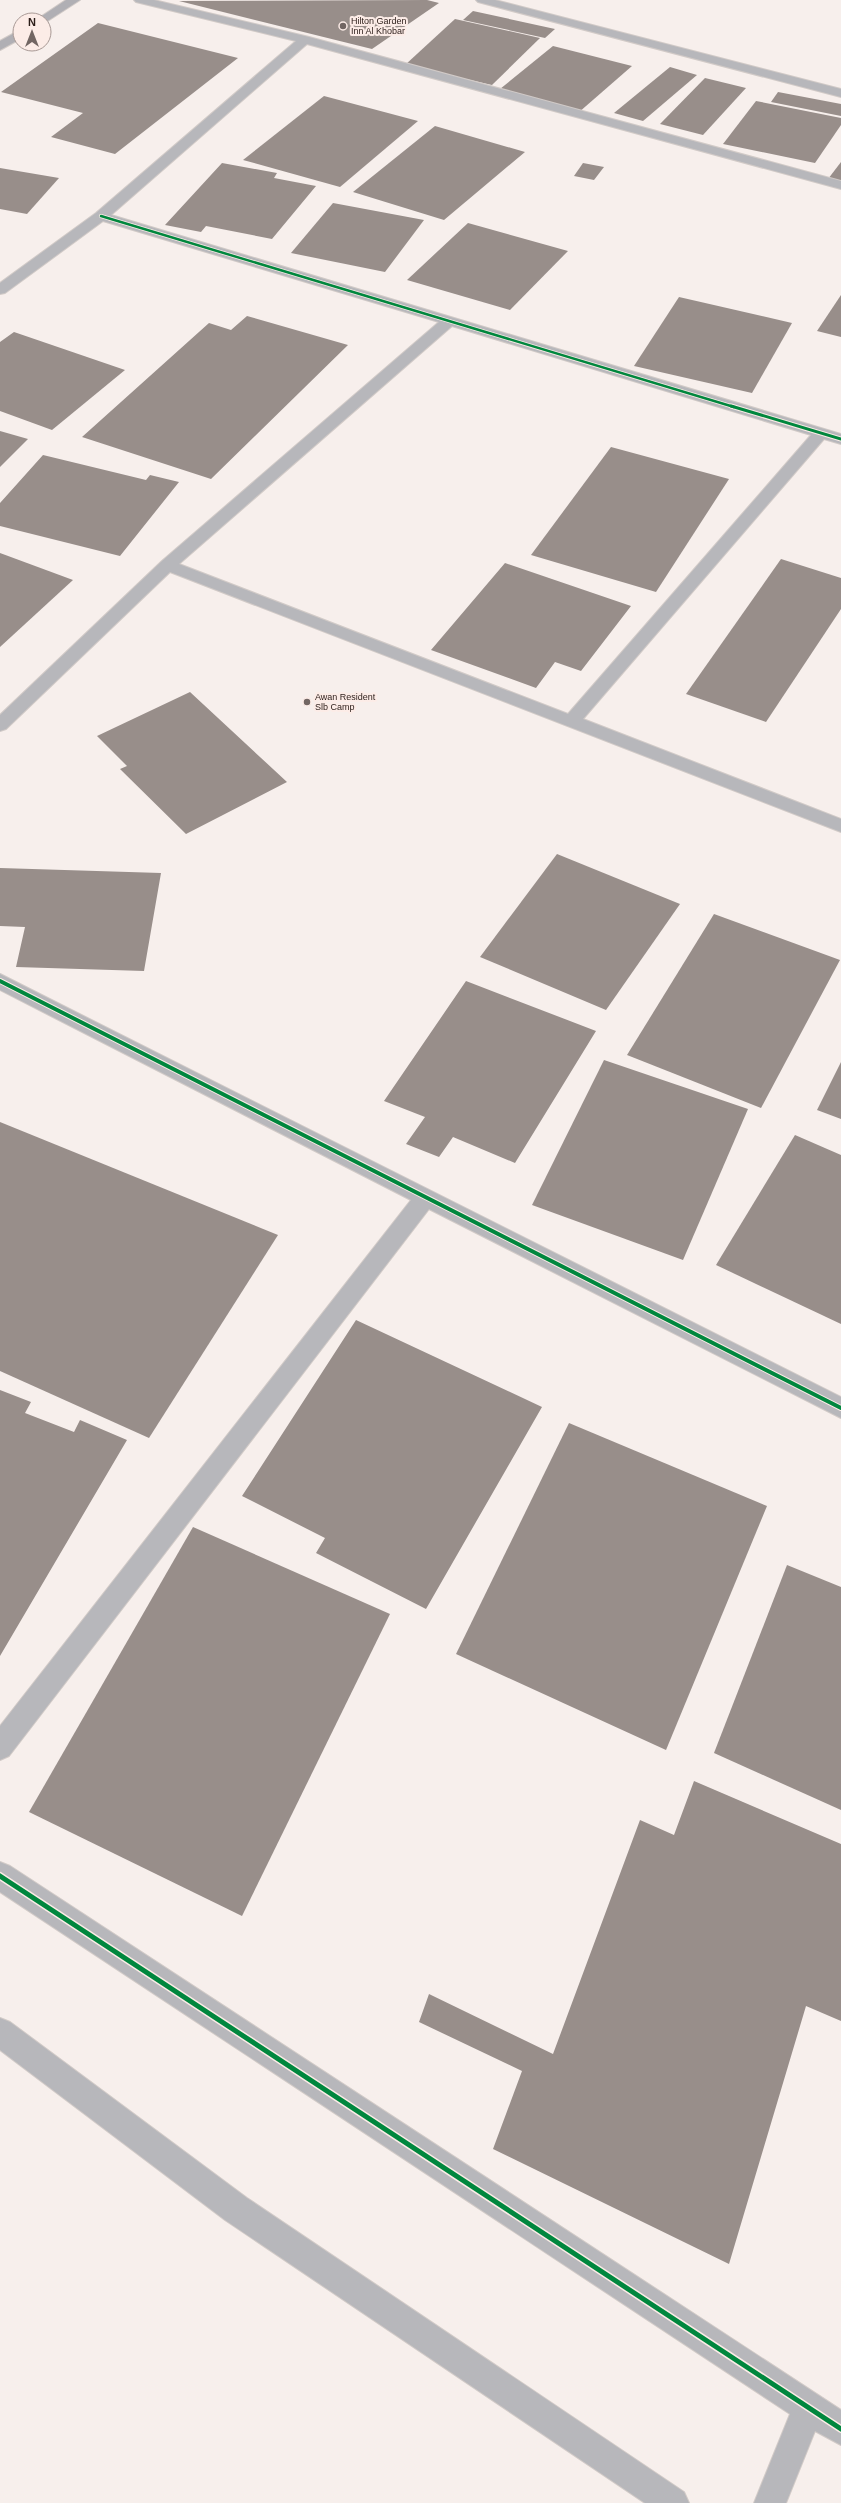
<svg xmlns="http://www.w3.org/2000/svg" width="841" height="2503" font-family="Arial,sans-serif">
	<rect width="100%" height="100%" fill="#f7efec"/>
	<!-- building -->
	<g fill="#988e8a">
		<polygon points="427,0 439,3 372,49 179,1"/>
		<polygon points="473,11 555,29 545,38 463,20"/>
		<polygon points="455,19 540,38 492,85 405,65"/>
		<polygon points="98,23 238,58 115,154 51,137 83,113 1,92"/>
		<polygon points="553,46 632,66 578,113 500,89"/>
		<polygon points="670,67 697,75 643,121 614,113"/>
		<polygon points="705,78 746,88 703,135 660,124"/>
		<polygon points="778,92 841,104 841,116 771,102"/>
		<polygon points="324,96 418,121 340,187 243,160"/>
		<polygon points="756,101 841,118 841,125 815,163 723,144"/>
		<polygon points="435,126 525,152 444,220 353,192"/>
		<polygon points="841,162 841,182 828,179"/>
		<polygon points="222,163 277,173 274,178 316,186 272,239 206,226 201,232 165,225"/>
		<polygon points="583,163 604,167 594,180 574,176"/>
		<polygon points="0,168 59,178 27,214 0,209"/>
		<polygon points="333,203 424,220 385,272 291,253"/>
		<polygon points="468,223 568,251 510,310 407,280"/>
		<polygon points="841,295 841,337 817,331"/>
		<polygon points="679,297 792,323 752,393 634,366"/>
		<polygon points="247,316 348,345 211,479 82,437 209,323 231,330"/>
		<polygon points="14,332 125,370 52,430 0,411 0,342"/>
		<polygon points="0,431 28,439 0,467"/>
		<polygon points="611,447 729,479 656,592 531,555"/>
		<polygon points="43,455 146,480 150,475 179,482 120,556 0,526 0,503"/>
		<polygon points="0,553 73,580 0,647"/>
		<polygon points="781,559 841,578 841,609 766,722 686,694"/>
		<polygon points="505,563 631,606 581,671 555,662 536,688 431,650"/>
		<polygon points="190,692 287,782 186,834 120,769 127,766 97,736"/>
		<polygon points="557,854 680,904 606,1010 480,957"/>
		<polygon points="0,868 161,873 144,971 16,967 25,927 0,926"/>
		<polygon points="714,914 840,960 761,1108 627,1055"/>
		<polygon points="466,981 596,1031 515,1163 453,1137 439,1157 406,1144 425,1117 384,1101"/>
		<polygon points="604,1060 748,1109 683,1260 532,1205"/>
		<polygon points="841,1062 841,1119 817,1110"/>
		<polygon points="0,1122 278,1235 149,1438 0,1371"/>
		<polygon points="795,1135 841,1155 841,1324 716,1265"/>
		<polygon points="356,1320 542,1407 426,1609 316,1553 325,1538 242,1496"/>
		<polygon points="0,1390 31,1402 25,1413 74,1432 80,1420 127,1440 0,1656"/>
		<polygon points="569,1423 767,1506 666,1750 456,1654"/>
		<polygon points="193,1527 390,1614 242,1916 29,1812"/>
		<polygon points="787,1565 841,1587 841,1810 714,1753"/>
		<polygon points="694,1781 841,1844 841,2021 806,2006 729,2264 493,2149 522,2071 419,2022 429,1994 553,2054 640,1820 674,1835"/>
	</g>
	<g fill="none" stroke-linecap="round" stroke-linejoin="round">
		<defs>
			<g id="minor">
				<path d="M 134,0 L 154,0 L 309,37 L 841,181 L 841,189 L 307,44 L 111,215 L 841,434 L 841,444 L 824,439 L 583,719 L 841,819 L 841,832 L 170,572 L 6,729 L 0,731 L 0,715 L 162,561 L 439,322 L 103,221 L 5,293 L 0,294 L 0,283 L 96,213 L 296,41 L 136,2 ZM 452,326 L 811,435 L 568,714 L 179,564 Z"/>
				<polygon points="476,0 495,0 841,89 841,97 478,2"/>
				<polygon points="0,974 841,1397 841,1418 429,1209 9,1756 0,1760 0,1726 411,1200 0,990"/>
				<polygon points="0,1862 10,1866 841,2410 841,2445 815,2431 786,2503 754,2503 790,2414 0,1892"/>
				<polygon points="0,2018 10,2022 247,2198 684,2492 689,2503 645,2503 225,2220 0,2050"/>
			</g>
			<g id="major">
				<polygon points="66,0 80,0 46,22 44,23 44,20 36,20"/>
				<polygon points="20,30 20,39 0,50 0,41"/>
			</g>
		</defs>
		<!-- minor casing -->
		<use href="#minor" stroke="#d1cac7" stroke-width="2"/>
		<!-- major casing -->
		<use href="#major" stroke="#d1cac7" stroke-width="2"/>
		<!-- minor -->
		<use href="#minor" fill="#b7b7bb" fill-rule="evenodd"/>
		<!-- major -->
		<use href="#major" fill="#b0afb4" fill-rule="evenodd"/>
		<defs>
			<polyline id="cycleway-far3" points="101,216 734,407"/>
			<polyline id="cycleway-far2" points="731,406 841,439"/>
			<polyline id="cycleway-far1" points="0,981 841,1408"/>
			<polyline id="cycleway" points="0,1876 841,2429"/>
		</defs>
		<!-- cycleway-far3 casing -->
		<use href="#cycleway-far3" stroke="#fcece7" stroke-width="4"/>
		<!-- cycleway-far2 casing -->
		<use href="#cycleway-far2" stroke="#fcece7" stroke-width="5"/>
		<!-- cycleway-far1 casing -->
		<use href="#cycleway-far1" stroke="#fcece7" stroke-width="6"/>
		<!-- cycleway casing -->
		<use href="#cycleway" stroke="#fcece7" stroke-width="8"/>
		<!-- cycleway-far3 -->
		<use href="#cycleway-far3" stroke="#00873e" stroke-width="2.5"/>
		<!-- cycleway-far2 -->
		<use href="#cycleway-far2" stroke="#00873e" stroke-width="3"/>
		<!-- cycleway-far1 -->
		<use href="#cycleway-far1" stroke="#00873e" stroke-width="4"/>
		<!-- cycleway -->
		<use href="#cycleway" stroke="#00873e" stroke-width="5"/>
	</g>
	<!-- markers -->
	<g fill="#726663" stroke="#fcece7" stroke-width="1.5">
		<circle cx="343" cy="26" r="4"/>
		<circle cx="307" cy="702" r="4"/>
	</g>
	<g text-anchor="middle" stroke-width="4" stroke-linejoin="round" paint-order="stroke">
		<!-- far-poi labels -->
		<g font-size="9" fill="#2b1d19" stroke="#fcece7" text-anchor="start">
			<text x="351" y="24">Hilton Garden<tspan x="351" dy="10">Inn Al Khobar</tspan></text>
			<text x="315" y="700">Awan Resident<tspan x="315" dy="10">Slb Camp</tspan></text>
		</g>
	</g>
	<!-- north arrow -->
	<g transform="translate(32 32)"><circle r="19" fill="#fcece7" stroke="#a89995"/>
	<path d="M0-3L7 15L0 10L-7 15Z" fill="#726663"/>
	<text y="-6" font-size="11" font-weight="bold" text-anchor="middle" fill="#2b1d19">N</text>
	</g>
</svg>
